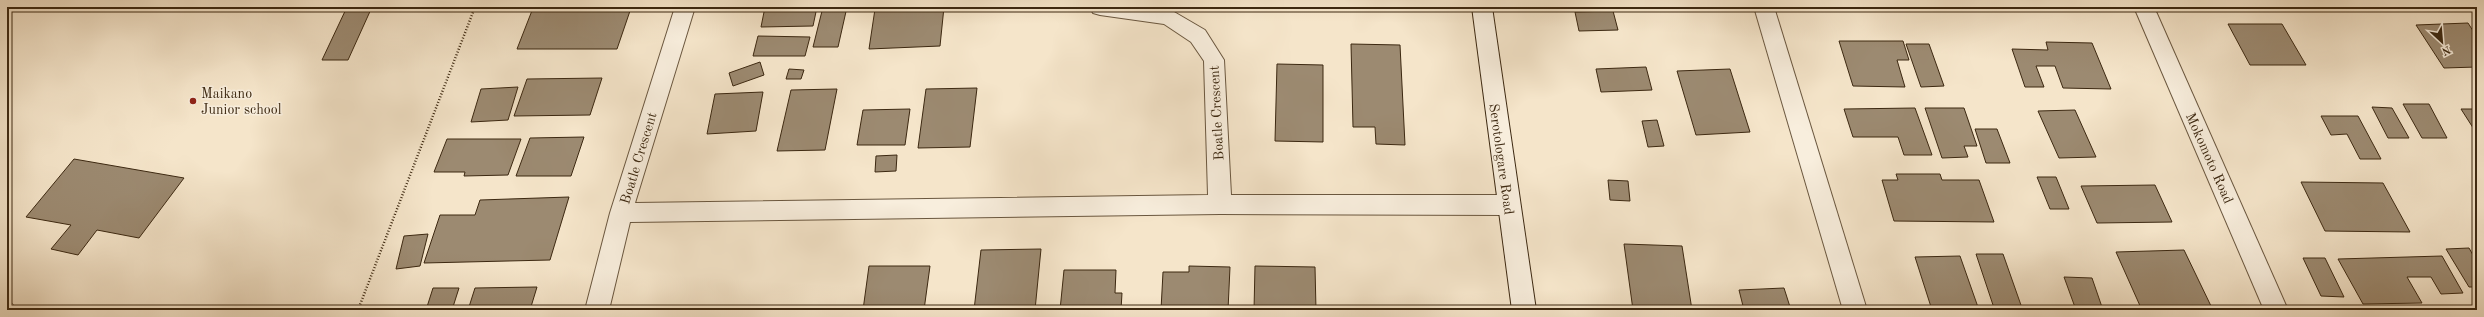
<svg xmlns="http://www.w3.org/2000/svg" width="2484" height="317" font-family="'Old Standard TT',serif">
	<rect width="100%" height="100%" fill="#f5e5ca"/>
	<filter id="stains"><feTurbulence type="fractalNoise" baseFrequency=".005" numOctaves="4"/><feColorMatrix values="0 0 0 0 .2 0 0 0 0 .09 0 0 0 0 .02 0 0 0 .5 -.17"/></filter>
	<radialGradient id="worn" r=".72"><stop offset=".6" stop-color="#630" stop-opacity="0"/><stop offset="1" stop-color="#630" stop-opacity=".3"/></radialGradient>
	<!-- building -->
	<g fill="#9c8a71" stroke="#3c2811">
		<polygon points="347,7 372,7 348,60 322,60"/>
		<polygon points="765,7 817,7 813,26 761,27"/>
		<polygon points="823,7 847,7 838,47 813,47"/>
		<polygon points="944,7 940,46 869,49 875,9"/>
		<polygon points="533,8 631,8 617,49 517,49"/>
		<polygon points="1613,11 1618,30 1579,31 1575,12"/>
		<polygon points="2468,23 2477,37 2477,67 2444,68 2416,25"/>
		<polygon points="2228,24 2282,24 2306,65 2250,65"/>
		<polygon points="758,36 810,37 805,56 753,56"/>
		<polygon points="1839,41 1903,41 1909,60 1897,60 1905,87 1853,86"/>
		<polygon points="2046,42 2092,43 2111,89 2063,88 2055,66 2036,66 2044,87 2025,87 2012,49 2048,50"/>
		<polygon points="1351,44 1400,45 1405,145 1376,144 1375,127 1353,127"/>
		<polygon points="1906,44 1929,44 1944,86 1921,87"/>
		<polygon points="760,62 764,75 733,86 729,73"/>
		<polygon points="1277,64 1323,65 1323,142 1275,141"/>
		<polygon points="1646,67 1652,90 1601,92 1596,69"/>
		<polygon points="789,69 804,70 801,79 786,79"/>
		<polygon points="1730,69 1750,132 1696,135 1677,71"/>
		<polygon points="602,78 590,115 514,116 527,79"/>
		<polygon points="518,87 508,120 471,122 481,89"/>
		<polygon points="977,88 970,147 918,148 926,89"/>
		<polygon points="837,89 825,150 777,151 791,90"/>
		<polygon points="763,92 756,131 707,134 715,94"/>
		<polygon points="2403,104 2429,104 2447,138 2422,138"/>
		<polygon points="2372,107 2392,108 2409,138 2388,138"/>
		<polygon points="1915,108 1932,155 1904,155 1898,137 1853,137 1844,109"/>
		<polygon points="1925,108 1964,108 1977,146 1964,146 1968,157 1942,158"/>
		<polygon points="910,109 905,145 857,145 863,110"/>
		<polygon points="2461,109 2477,109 2477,134"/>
		<polygon points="2075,110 2096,157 2059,158 2038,111"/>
		<polygon points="2321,116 2358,116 2381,159 2360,159 2347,134 2331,135"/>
		<polygon points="1657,120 1664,146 1648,147 1642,121"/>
		<polygon points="1975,129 1997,129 2010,163 1986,163"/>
		<polygon points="584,137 571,176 516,176 530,138"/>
		<polygon points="447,139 521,139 508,175 464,176 465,172 434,172"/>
		<polygon points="897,155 896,171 875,172 876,156"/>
		<polygon points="74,159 184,178 139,238 97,230 78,255 51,249 71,225 26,217"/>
		<polygon points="1896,174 1940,174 1942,180 1979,180 1994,222 1894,221 1882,180 1898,180"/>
		<polygon points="2037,177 2056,177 2069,209 2050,209"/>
		<polygon points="1608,180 1628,181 1630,201 1610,200"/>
		<polygon points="2301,182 2383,183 2410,232 2325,231"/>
		<polygon points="2155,185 2172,222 2097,223 2081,186"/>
		<polygon points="569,197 550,260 424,263 440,215 475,215 480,200"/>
		<polygon points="428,234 420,266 396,269 404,236"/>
		<polygon points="1624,244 1682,246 1692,310 1633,310"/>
		<polygon points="2469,248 2477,262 2477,287 2469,287 2446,249"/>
		<polygon points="1041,249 1035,310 974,310 981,250"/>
		<polygon points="2184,250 2211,306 2141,308 2116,252"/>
		<polygon points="1976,254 2003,254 2022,308 1994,308"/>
		<polygon points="1960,256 1979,310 1932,310 1915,257"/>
		<polygon points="2442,256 2463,293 2441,294 2431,277 2407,277 2422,303 2363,304 2338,259"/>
		<polygon points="2303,258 2325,258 2344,297 2321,296"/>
		<polygon points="869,266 930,266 924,310 863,310"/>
		<polygon points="1189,266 1230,267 1228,310 1161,310 1163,272 1189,272"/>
		<polygon points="1255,266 1315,267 1316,310 1254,310"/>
		<polygon points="1064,270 1116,270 1115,293 1122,293 1121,310 1060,310"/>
		<polygon points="2064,277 2092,278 2103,310 2076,310"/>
		<polygon points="537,287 530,310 468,310 475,288"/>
		<polygon points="433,288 459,288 452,310 426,310"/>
		<polygon points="1784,288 1791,310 1744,310 1739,290"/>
	</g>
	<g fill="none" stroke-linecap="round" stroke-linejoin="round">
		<defs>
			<polygon id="lane" points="7,302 13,304 16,310 7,310"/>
			<g id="street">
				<polygon points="675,7 695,7 635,203 1208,195 1204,61 1191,42 1164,24 1100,15 1093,13 1090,7 1169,9 1205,30 1224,60 1231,195 1508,195 1516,198 1519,205 1516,212 1508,215 1220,214 630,222 609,310 585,310 610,213"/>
				<polygon points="1754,7 1774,7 1867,310 1843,310"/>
				<polygon points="2134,7 2154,7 2288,310 2264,310"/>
			</g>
			<polygon id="secondary" points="1472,7 1492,7 1536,310 1512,310"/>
		</defs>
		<!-- lane casing -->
		<use href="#lane" stroke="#6a573f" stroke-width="1"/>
		<!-- street casing -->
		<use href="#street" stroke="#6a573f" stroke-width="2"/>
		<!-- secondary casing -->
		<use href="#secondary" stroke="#3c2811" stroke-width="2"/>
		<!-- path -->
		<polyline stroke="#3c2811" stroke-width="2.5" stroke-dasharray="1 2" stroke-linecap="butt" points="358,310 475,7"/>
		<!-- lane -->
		<use href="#lane" fill="#f8eedd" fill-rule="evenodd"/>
		<!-- street -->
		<use href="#street" fill="#f8eedd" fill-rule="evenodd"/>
		<!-- secondary -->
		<use href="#secondary" fill="#f8eedd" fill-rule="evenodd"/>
	</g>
	<!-- markers -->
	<circle fill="#8f2418" stroke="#f8eedd" stroke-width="1.5" cx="193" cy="101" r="4"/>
	<g text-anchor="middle" stroke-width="3" stroke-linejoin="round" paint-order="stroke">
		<!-- poi labels -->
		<g font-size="14" fill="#3c2811" stroke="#f8eedd" text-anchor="start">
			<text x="201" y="98">Maikano<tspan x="201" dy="16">Junior school</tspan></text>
		</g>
		<!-- street labels -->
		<g font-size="14" fill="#3c2811" stroke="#f8eedd">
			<text transform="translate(1216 113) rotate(-93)" y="5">Boatle Crescent</text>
			<text transform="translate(638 158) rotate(-73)" y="5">Boatle Crescent</text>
			<text transform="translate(2210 158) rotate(66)" y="5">Mokomoto Road</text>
			<text transform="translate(1502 159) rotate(82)" y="5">Serotologare Road</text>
		</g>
	</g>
	<!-- margin -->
	<rect width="2484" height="317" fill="none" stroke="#f5e5ca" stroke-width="24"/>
	<rect x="8" y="8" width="2468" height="301" fill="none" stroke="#3c2811" stroke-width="2"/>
	<rect x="12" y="12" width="2460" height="293" fill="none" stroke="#3c2811"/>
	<!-- north arrow -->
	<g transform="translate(2442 42) rotate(154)" stroke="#f8eedd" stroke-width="3" paint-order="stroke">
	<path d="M0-3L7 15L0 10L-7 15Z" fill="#3c2811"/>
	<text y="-6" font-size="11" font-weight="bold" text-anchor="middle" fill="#3c2811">N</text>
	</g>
	<rect width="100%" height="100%" filter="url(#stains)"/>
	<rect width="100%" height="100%" fill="url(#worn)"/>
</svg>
